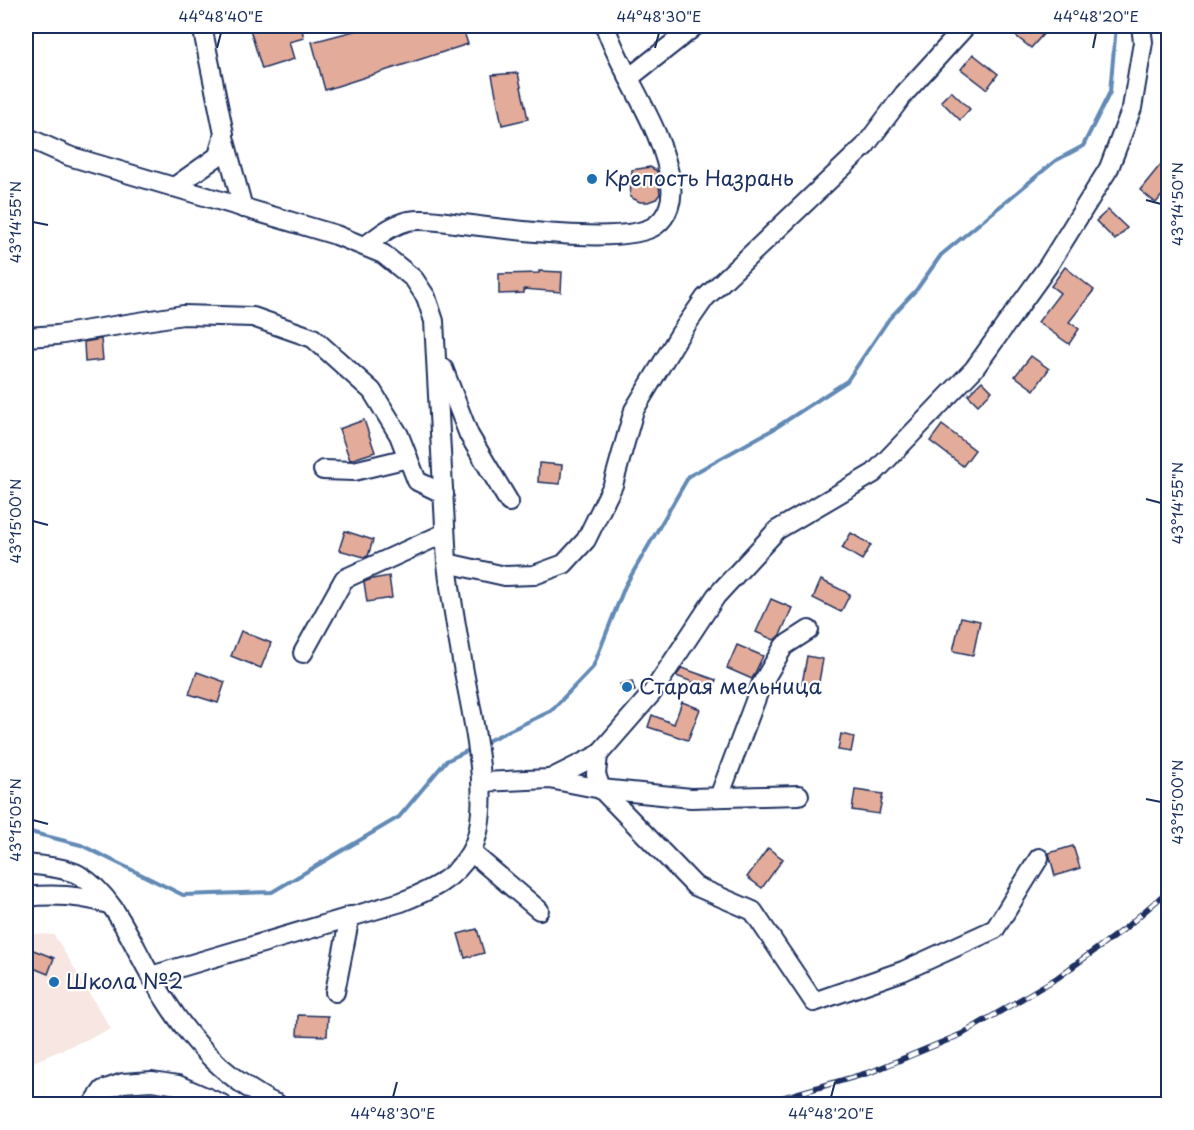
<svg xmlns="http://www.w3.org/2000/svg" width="1194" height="1130" font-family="'Playpen Sans',sans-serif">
	<rect width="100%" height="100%" fill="#fff"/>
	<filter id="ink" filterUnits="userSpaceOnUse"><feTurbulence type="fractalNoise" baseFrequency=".0167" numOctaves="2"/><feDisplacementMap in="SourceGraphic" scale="12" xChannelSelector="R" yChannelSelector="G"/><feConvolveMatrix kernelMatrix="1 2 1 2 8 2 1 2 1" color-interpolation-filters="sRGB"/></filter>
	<g filter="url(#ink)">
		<!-- built -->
		<polygon fill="#f7e6e1" points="26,933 54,935 111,1029 31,1063 26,1077"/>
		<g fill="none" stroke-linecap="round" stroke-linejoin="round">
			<!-- stream -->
			<g stroke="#628ab5" stroke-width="4">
				<polyline points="483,743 551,711 593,667 625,586 689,476 772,430 847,381 889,319 917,289 941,255 1055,161 1083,146 1110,92 1116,26"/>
				<polyline points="26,831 81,845 183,895 272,892 399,817 446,761 471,749"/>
			</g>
		</g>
		<!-- building -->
		<g fill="#e3ab9a" stroke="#1b2f5e" stroke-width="1.5">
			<polygon points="249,26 301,26 304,38 289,42 294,59 262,69"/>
			<polygon points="373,26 462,26 468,44 325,90 312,42"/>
			<polygon points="1003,26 1037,26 1045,32 1031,48"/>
			<polygon points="973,54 998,74 987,89 961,69"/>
			<polygon points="518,73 528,119 502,125 492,75"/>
			<polygon points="951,91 970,109 960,120 941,101"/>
			<polygon points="1161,164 1168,170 1168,188 1156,203 1140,190"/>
			<polygon points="650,167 657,171 660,194 656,199 648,202 640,202 630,197 632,170"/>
			<polygon points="1108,210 1127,228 1115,240 1096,221"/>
			<polygon points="1065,267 1094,290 1069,322 1079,329 1069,344 1038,322 1060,293 1051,286"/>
			<polygon points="539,271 562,272 561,292 524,289 524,293 499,294 499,274 539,273"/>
			<polygon points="101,339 103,360 85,362 84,342"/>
			<polygon points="1031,356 1049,369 1034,390 1015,376"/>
			<polygon points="982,381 992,391 978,405 968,395"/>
			<polygon points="364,420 375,452 350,460 339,429"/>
			<polygon points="942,425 975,450 963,466 930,441"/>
			<polygon points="539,463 562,465 560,484 538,482"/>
			<polygon points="345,531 373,540 368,556 364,557 339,550"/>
			<polygon points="851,533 871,545 862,560 842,548"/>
			<polygon points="389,576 392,598 367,602 364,582 372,579"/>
			<polygon points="821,580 850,594 841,612 813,598"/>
			<polygon points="771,599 792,608 780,635 774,640 756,632"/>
			<polygon points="961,617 980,621 973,655 953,651"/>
			<polygon points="241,631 271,643 261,668 231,656"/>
			<polygon points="737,645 763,656 752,679 727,668"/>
			<polygon points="807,656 823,659 818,687 802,684"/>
			<polygon points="682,668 716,680 712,689 676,676"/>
			<polygon points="197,672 225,682 218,703 189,694"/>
			<polygon points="632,681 635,691 623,694 620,684"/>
			<polygon points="682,702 700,709 688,740 648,727 652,715 674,724"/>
			<polygon points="841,734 854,737 851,752 838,750"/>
			<polygon points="855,790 883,794 879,814 852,810"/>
			<polygon points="1073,846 1080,868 1055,876 1049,853"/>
			<polygon points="768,848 783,859 762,888 747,877"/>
			<polygon points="477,929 484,953 465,958 458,934"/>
			<polygon points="28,948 54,958 48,974 26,965"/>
			<polygon points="298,1015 328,1016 327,1036 297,1035"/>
		</g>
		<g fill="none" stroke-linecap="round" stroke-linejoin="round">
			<defs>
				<g id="minor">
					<polyline points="629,78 695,26"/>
					<path d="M 26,137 L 69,156 L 336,235 L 383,254 L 414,279 L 426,297 L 434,321 L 447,563 C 451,600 458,636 464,672 C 473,719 495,810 470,853 C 454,880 429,891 401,902 L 151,976"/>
					<polyline points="224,137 243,208"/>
					<polyline points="174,187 218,156 224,134 202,26"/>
					<path d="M 365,246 C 379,236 391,225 408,221 C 425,218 446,222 462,224 C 501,228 627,247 656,225 C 668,216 673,200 671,185 C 663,126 624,80 605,26"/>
					<polyline points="26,337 57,335 183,315 253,317 313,338 372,391 399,435 417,481 444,494"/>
					<polyline points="443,368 469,435 509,502"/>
					<polyline points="323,470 354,471 408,458"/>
					<polyline points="447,563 505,576 534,575 564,564 586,540 613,485 634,410 680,334 705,298 865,146 904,94 966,26"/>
					<polyline points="303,653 344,579 445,533"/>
					<polyline points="598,755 596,774 601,789 695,886 753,911 814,1002 903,971 995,929 1039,858"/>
					<polyline points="550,779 598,755 652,693 716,596 777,530 874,473 974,369 1048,266 1109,168 1132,108 1143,42 1141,26"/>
					<polyline points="481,782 550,779 601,789 691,798 799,795"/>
					<polyline points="719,797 761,685 784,646 809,630"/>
					<polyline points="471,852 539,910"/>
					<path d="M 26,864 C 42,866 64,867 79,875 C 112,894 129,936 146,967 C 173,1017 205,1061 253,1091 C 261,1096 268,1101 277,1104"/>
					<path d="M 26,897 C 54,894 80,895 108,904"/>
					<polyline points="335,992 350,916"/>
					<polyline points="93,1104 103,1090 123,1083 152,1081 178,1085 222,1104"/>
				</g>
			</defs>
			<!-- minor casing -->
			<use href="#minor" stroke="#1b2f5e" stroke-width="22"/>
			<!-- minor -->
			<use href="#minor" stroke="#fff" stroke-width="18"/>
			<defs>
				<polyline id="rail" points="761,1104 871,1072 962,1034 1057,978 1124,929 1168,891"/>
			</defs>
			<!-- rail casing -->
			<use href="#rail" stroke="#1b2f5e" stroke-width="6"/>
			<!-- rail -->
			<use href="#rail" stroke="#fff" stroke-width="4" stroke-dasharray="11" stroke-linecap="butt"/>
		</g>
	</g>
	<!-- ticks -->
	<path fill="none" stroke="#1b2f5e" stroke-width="2" d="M 217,48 L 221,33M 655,48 L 659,33M 1093,48 L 1096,33M 1146,200 L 1161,204M 33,222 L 48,225M 1146,499 L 1161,503M 33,521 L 48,525M 1146,799 L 1161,802M 33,820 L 48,824M 393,1097 L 397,1082M 831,1097 L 835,1082"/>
	<!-- markers -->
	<g fill="#1f6fb2" stroke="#fff" stroke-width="2">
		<circle cx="592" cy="179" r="6"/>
		<circle cx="627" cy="687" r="6"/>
		<circle cx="54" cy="982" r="6"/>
	</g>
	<g text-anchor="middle" stroke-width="4.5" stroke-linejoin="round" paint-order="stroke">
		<!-- poi labels -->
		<g font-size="21" fill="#1b2f5e" stroke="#fff" text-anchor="start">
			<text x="604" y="186">Крепость Назрань</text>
			<text x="639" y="694">Старая мельница</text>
			<text x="66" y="989">Школа №2</text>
		</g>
	</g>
	<!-- margin -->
	<rect width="1194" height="1130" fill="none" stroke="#fff" stroke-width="66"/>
	<rect x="33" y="33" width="1128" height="1064" fill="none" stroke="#1b2f5e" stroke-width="2"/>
	<g font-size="15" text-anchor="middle" fill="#1b2f5e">
		<text x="221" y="22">44°48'40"E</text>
		<text x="659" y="22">44°48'30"E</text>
		<text x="1096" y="22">44°48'20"E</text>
		<text transform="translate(1178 204) rotate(-90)" y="5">43°14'50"N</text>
		<text transform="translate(16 222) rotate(-90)" y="5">43°14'55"N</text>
		<text transform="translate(1178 503) rotate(-90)" y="5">43°14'55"N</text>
		<text transform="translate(16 521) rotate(-90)" y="5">43°15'00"N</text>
		<text transform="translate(1178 802) rotate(-90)" y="5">43°15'00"N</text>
		<text transform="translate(16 820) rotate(-90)" y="5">43°15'05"N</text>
		<text x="393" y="1119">44°48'30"E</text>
		<text x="831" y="1119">44°48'20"E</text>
	</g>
</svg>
